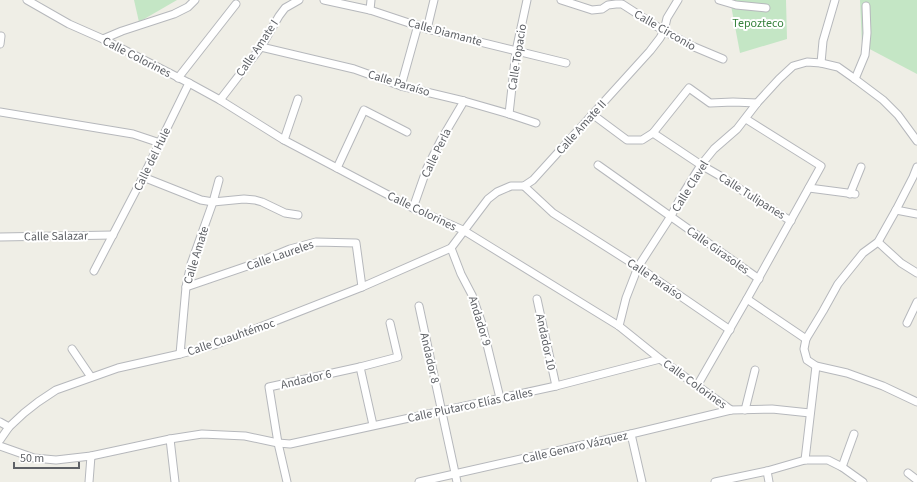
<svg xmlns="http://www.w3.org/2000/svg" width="917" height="482" font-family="'Source Sans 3',sans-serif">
	<rect width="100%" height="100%" fill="#efeee6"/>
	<!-- green -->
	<g fill="#c4e6c5">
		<polygon points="134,0 177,0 139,22"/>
		<polygon points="730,0 786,0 787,39 740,53"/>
		<polygon points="860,0 917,0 917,74 862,45"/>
	</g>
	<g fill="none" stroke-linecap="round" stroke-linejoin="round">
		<defs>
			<g id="minor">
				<polyline points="27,0 69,24 103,39 189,83 220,100 284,140 337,168 413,208 463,230 619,326 660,359 731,410"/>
				<polyline points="324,0 370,10 427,29 566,63"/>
				<polyline points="561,0 592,10 602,9 608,5 616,4 622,4 664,31 692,46 723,59"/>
				<polyline points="719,0 736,5 766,8"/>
				<polyline points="370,10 371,0"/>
				<polyline points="427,29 434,0"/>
				<polyline points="103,39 122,31 174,14 188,7 195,0"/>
				<polyline points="0,44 1,36"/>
				<polyline points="261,47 354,69 401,86 464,101 509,114 536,123"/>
				<polyline points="821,63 823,41 835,0"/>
				<polyline points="178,78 236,4"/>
				<polyline points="855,79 865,55 867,33 866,6"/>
				<polyline points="401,86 418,25"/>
				<polyline points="220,100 261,47 279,16 285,8 299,0"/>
				<polyline points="0,112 133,134 160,143"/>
				<polyline points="509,114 516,51 527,0"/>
				<polyline points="592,114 627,140 642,140 653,133 689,88 710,103 733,102 757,103"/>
				<polyline points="653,133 701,165 722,177 759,202 791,221"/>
				<polyline points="284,140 298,99"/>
				<polyline points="598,165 759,279"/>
				<polyline points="917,167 913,177 896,210 878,242 863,253 838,284 823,311 806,339 804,349 807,360 816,366 847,373 883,386 917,402"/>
				<polyline points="337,168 364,110 407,132"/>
				<polyline points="143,177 201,200 213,202 244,199 255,200 262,202 285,213 298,215"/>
				<polyline points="524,186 553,213 638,267 730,330"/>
				<polyline points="809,188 855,194"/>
				<polyline points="850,194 861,167"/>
				<polyline points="413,208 427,168 441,140 464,101"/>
				<polyline points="896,210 917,214"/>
				<polyline points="0,237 113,235"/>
				<polyline points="878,242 901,263 917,273"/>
				<polyline points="451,248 461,274 472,295 482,324 500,398"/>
				<polyline points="94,271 143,177 189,83"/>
				<polyline points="186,287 256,263 290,249 316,242 356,243 362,287"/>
				<polyline points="537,299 556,386"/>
				<polyline points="747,299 806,339"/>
				<polyline points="419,306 457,482"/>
				<polyline points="907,323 917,302"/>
				<polyline points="619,326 626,298 638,267 671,216 681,197 701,165 714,149 737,129 757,103 779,79 793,66 807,62 821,63 838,67 855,79 883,100 898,115 917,141"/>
				<polyline points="72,349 91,377"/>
				<polyline points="180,354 186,287 191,264 213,202 219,180"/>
				<polyline points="360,367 373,425"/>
				<polyline points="697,386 747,299 821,166 746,119"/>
				<polyline points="745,410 755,370"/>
				<polyline points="0,422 9,427"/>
				<polyline points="631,434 642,482"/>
				<polyline points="170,439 175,482"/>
				<polyline points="0,440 9,427 24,413 38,402 56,390 118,368 180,354 214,345 362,287 451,248 488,199 497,192 511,186 524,186 533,180 650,51 660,38 664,31 667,18 678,0"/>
				<polyline points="0,446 34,458 56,460 91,456 170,439 202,434 245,436 278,443 290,444 556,386 660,359"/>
				<polyline points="805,460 816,366"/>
				<polyline points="842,467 854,434"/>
				<polyline points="767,471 769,482"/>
				<polyline points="908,473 917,480"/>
				<polyline points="89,482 91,456"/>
				<polyline points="287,482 278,443 269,387 360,367 398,357 390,323"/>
				<polyline points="419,482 631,434 731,410 772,409 810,413"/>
				<polyline points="715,482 767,471 805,460 828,460 842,467 863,482"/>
			</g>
		</defs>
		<!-- minor casing -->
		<use href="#minor" stroke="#b6b8bc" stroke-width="9"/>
		<!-- minor -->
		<use href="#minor" stroke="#fff" stroke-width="7"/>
	</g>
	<g text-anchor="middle" stroke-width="4" stroke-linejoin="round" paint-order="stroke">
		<!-- park labels -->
		<g font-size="12" fill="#38833e" stroke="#fff">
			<text x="758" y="27">Tepozteco</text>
		</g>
		<!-- street labels -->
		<g font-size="12" fill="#5e6166" stroke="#fff">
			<text transform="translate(665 30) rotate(30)" y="4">Calle Circonio</text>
			<text transform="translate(445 32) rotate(15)" y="4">Calle Diamante</text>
			<text transform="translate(257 48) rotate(-56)" y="4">Calle Amate I</text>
			<text transform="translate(137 57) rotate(27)" y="4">Calle Colorines</text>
			<text transform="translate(517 57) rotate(-81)" y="4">Calle Topacio</text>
			<text transform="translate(399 83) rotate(17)" y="4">Calle Paraíso</text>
			<text transform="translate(581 127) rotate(-48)" y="4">Calle Amate II</text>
			<text transform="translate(436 153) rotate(-64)" y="4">Calle Perla</text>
			<text transform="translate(152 159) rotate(-64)" y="4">Calle del Hule</text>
			<text transform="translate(690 186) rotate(-58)" y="4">Calle Clavel</text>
			<text transform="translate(752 196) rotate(32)" y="4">Calle Tulipanes</text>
			<text transform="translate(422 211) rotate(26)" y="4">Calle Colorines</text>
			<text transform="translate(56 236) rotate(-1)" y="4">Calle Salazar</text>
			<text transform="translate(718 250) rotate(35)" y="4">Calle Girasoles</text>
			<text transform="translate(196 255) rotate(-73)" y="4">Calle Amate</text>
			<text transform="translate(280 255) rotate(-19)" y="4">Calle Laureles</text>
			<text transform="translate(655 279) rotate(34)" y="4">Calle Paraíso</text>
			<text transform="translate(480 321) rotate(73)" y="4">Andador 9</text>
			<text transform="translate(231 337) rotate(-19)" y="4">Calle Cuauhtémoc</text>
			<text transform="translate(546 342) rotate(78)" y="4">Andador 10</text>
			<text transform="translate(430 358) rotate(77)" y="4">Andador 8</text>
			<text transform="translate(306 379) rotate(-13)" y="4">Andador 6</text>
			<text transform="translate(695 384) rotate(36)" y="4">Calle Colorines</text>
			<text transform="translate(470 405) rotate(-12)" y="4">Calle Plutarco Elías Calles</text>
			<text transform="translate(575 447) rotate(-13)" y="4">Calle Genaro Vázquez</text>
		</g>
	</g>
	<!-- scale -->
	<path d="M14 462v6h65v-6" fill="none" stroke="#5e6166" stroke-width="2"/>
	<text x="20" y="462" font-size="12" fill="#5e6166" stroke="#ffffff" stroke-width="3" paint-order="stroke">50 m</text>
</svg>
